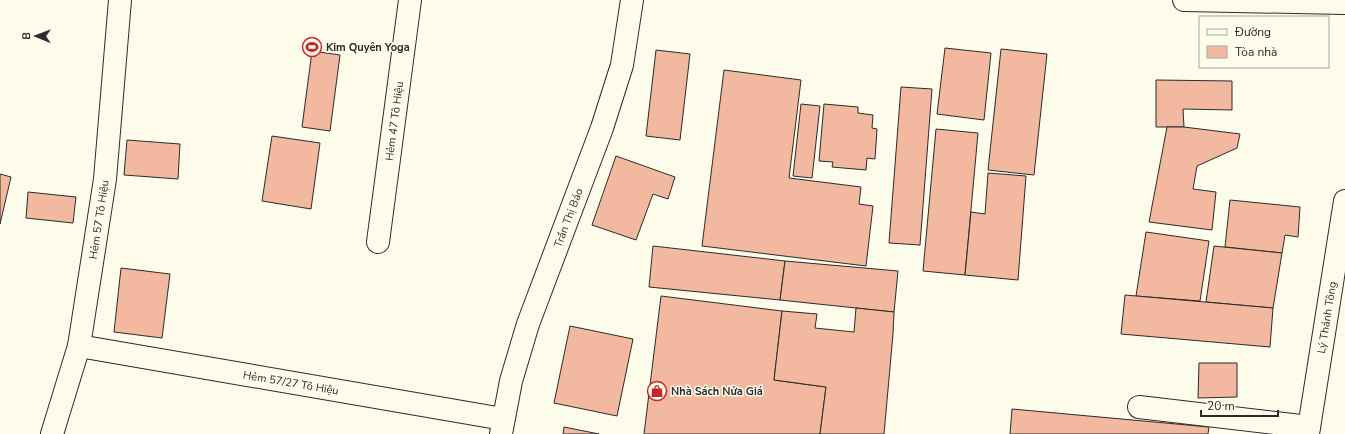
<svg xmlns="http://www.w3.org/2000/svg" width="1345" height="434" font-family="'Nunito Sans',sans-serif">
	<rect width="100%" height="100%" fill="#fdfbea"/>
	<!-- building -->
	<g fill="#f2b8a0" stroke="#2b2b2b">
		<polygon points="945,48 991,53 984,120 937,114"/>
		<polygon points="1001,49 1047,54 1034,175 988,170"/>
		<polygon points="656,50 690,54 680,140 646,136"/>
		<polygon points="312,51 340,55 330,131 302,127"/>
		<polygon points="724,70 801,80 789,178 861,187 859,204 873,206 866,266 702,246"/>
		<polygon points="1156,80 1232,81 1232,110 1183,109 1184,127 1156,127"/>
		<polygon points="901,87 932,89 920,245 889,243"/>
		<polygon points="801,104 820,106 812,178 793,176"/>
		<polygon points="824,104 858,107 858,113 873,115 872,128 877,129 875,159 867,158 866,170 832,167 833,162 819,161"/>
		<polygon points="1167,127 1184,127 1240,134 1237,148 1197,166 1193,189 1216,192 1212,230 1149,222"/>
		<polygon points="936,129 978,133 965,275 923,271"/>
		<polygon points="272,136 320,143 311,209 262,201"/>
		<polygon points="127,140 180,144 178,179 124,175"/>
		<polygon points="616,156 675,177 668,199 653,194 636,240 592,225"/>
		<polygon points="988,173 1026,176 1018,280 965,275 971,212 985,214"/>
		<polygon points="0,174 11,177 0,224"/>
		<polygon points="28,192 76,197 73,223 26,218"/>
		<polygon points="1230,200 1300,207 1298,237 1285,235 1282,253 1225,247"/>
		<polygon points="1146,232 1209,241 1200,301 1136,296"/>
		<polygon points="653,246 785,261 780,300 649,287"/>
		<polygon points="1214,246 1282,253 1273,308 1206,302"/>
		<polygon points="785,261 898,271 894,312 780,300"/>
		<polygon points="121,268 170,274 162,338 114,332"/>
		<polygon points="1125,295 1273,308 1270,347 1121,334"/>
		<polygon points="661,296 782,311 774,380 826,387 820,434 644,434"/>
		<polygon points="856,308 894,312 893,334 884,434 820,434 826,387 774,380 782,311 817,314 815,328 854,332"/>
		<polygon points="570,326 633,339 617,416 554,403"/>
		<polygon points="1199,363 1237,363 1237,397 1198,398"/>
		<polygon points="1012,409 1209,427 1208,434 1010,434"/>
		<polygon points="564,427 599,434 563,434"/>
	</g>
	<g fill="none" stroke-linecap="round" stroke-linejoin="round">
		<defs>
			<g id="street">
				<path id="s1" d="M 378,242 L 410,0"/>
				<path id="s2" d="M 79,346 L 503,419"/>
				<polyline points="1139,407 1309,427"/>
				<path id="s3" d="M 52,434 L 79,346 L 105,179 L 120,0"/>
				<path id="s4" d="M 501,434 L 511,381 L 528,324 L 602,128 L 622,65 L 632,0"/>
				<path id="s5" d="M 1308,434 L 1345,201"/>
			</g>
			<polyline id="secondary" points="1184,0 1345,3"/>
		</defs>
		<!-- street casing -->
		<use href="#street" stroke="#2b2b2b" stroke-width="24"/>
		<!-- secondary casing -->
		<use href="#secondary" stroke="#2b2b2b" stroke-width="24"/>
		<!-- street -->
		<use href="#street" stroke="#fdfbea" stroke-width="22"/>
		<!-- secondary -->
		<use href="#secondary" stroke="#fdfbea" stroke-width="22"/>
	</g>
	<!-- icons -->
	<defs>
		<symbol id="stadium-ring" viewBox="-11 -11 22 22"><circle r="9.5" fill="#fdfbea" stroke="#c62828" stroke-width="1.5"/><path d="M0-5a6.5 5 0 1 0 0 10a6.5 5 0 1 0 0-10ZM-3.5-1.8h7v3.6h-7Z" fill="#c62828"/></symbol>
		<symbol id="shop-ring" viewBox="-11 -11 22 22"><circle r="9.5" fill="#fdfbea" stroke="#c62828" stroke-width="1.5"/><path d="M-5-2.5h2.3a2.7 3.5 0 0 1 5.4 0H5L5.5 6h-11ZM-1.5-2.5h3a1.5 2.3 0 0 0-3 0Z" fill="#c62828"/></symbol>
	</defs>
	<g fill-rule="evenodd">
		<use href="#stadium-ring" x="301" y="36" width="22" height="22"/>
		<use href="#shop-ring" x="646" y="380" width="22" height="22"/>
	</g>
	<g text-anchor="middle" stroke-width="3" stroke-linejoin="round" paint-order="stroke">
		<!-- poi labels -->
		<g font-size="11" font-weight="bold" fill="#2b2b2b" stroke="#fdfbea" text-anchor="start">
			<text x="326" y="51">Kim Quyên Yoga</text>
			<text x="671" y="395">Nhà Sách Nửa Giá</text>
		</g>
		<!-- street labels -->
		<g font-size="11" fill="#2b2b2b" stroke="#fdfbea">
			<text dy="4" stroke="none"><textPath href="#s1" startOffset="122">Hẻm 47 Tô Hiệu</textPath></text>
			<text dy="4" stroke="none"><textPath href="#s4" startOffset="227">Trần Thị Báo</textPath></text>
			<text dy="4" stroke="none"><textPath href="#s3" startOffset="220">Hẻm 57 Tô Hiệu</textPath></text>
			<text dy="4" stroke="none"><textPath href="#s5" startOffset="118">Lý Thánh Tông</textPath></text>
			<text dy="4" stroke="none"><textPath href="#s2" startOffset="215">Hẻm 57/27 Tô Hiệu</textPath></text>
		</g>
	</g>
	<!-- legend -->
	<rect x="1199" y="16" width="130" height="52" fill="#fdfbea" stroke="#a9a89e"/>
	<rect x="1207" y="29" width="20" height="6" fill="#fdfbea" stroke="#a9a89e"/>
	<text x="1235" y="36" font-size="12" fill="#2b2b2b">Đường</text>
	<rect x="1207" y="46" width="20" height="12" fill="#f2b8a0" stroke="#a9a89e"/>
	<text x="1235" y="56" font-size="12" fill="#2b2b2b">Tòa nhà</text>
	<!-- north arrow -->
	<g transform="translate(36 36) rotate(271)" stroke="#fdfbea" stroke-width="3" paint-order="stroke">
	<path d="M0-3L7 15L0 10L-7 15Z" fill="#2b2b2b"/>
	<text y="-6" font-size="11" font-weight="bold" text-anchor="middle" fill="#2b2b2b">B</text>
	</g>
	<!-- scale -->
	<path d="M1201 410v6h77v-6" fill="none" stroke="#2b2b2b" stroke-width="2"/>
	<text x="1207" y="410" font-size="12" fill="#2b2b2b" stroke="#fdfbea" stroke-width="3" paint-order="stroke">20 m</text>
</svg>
